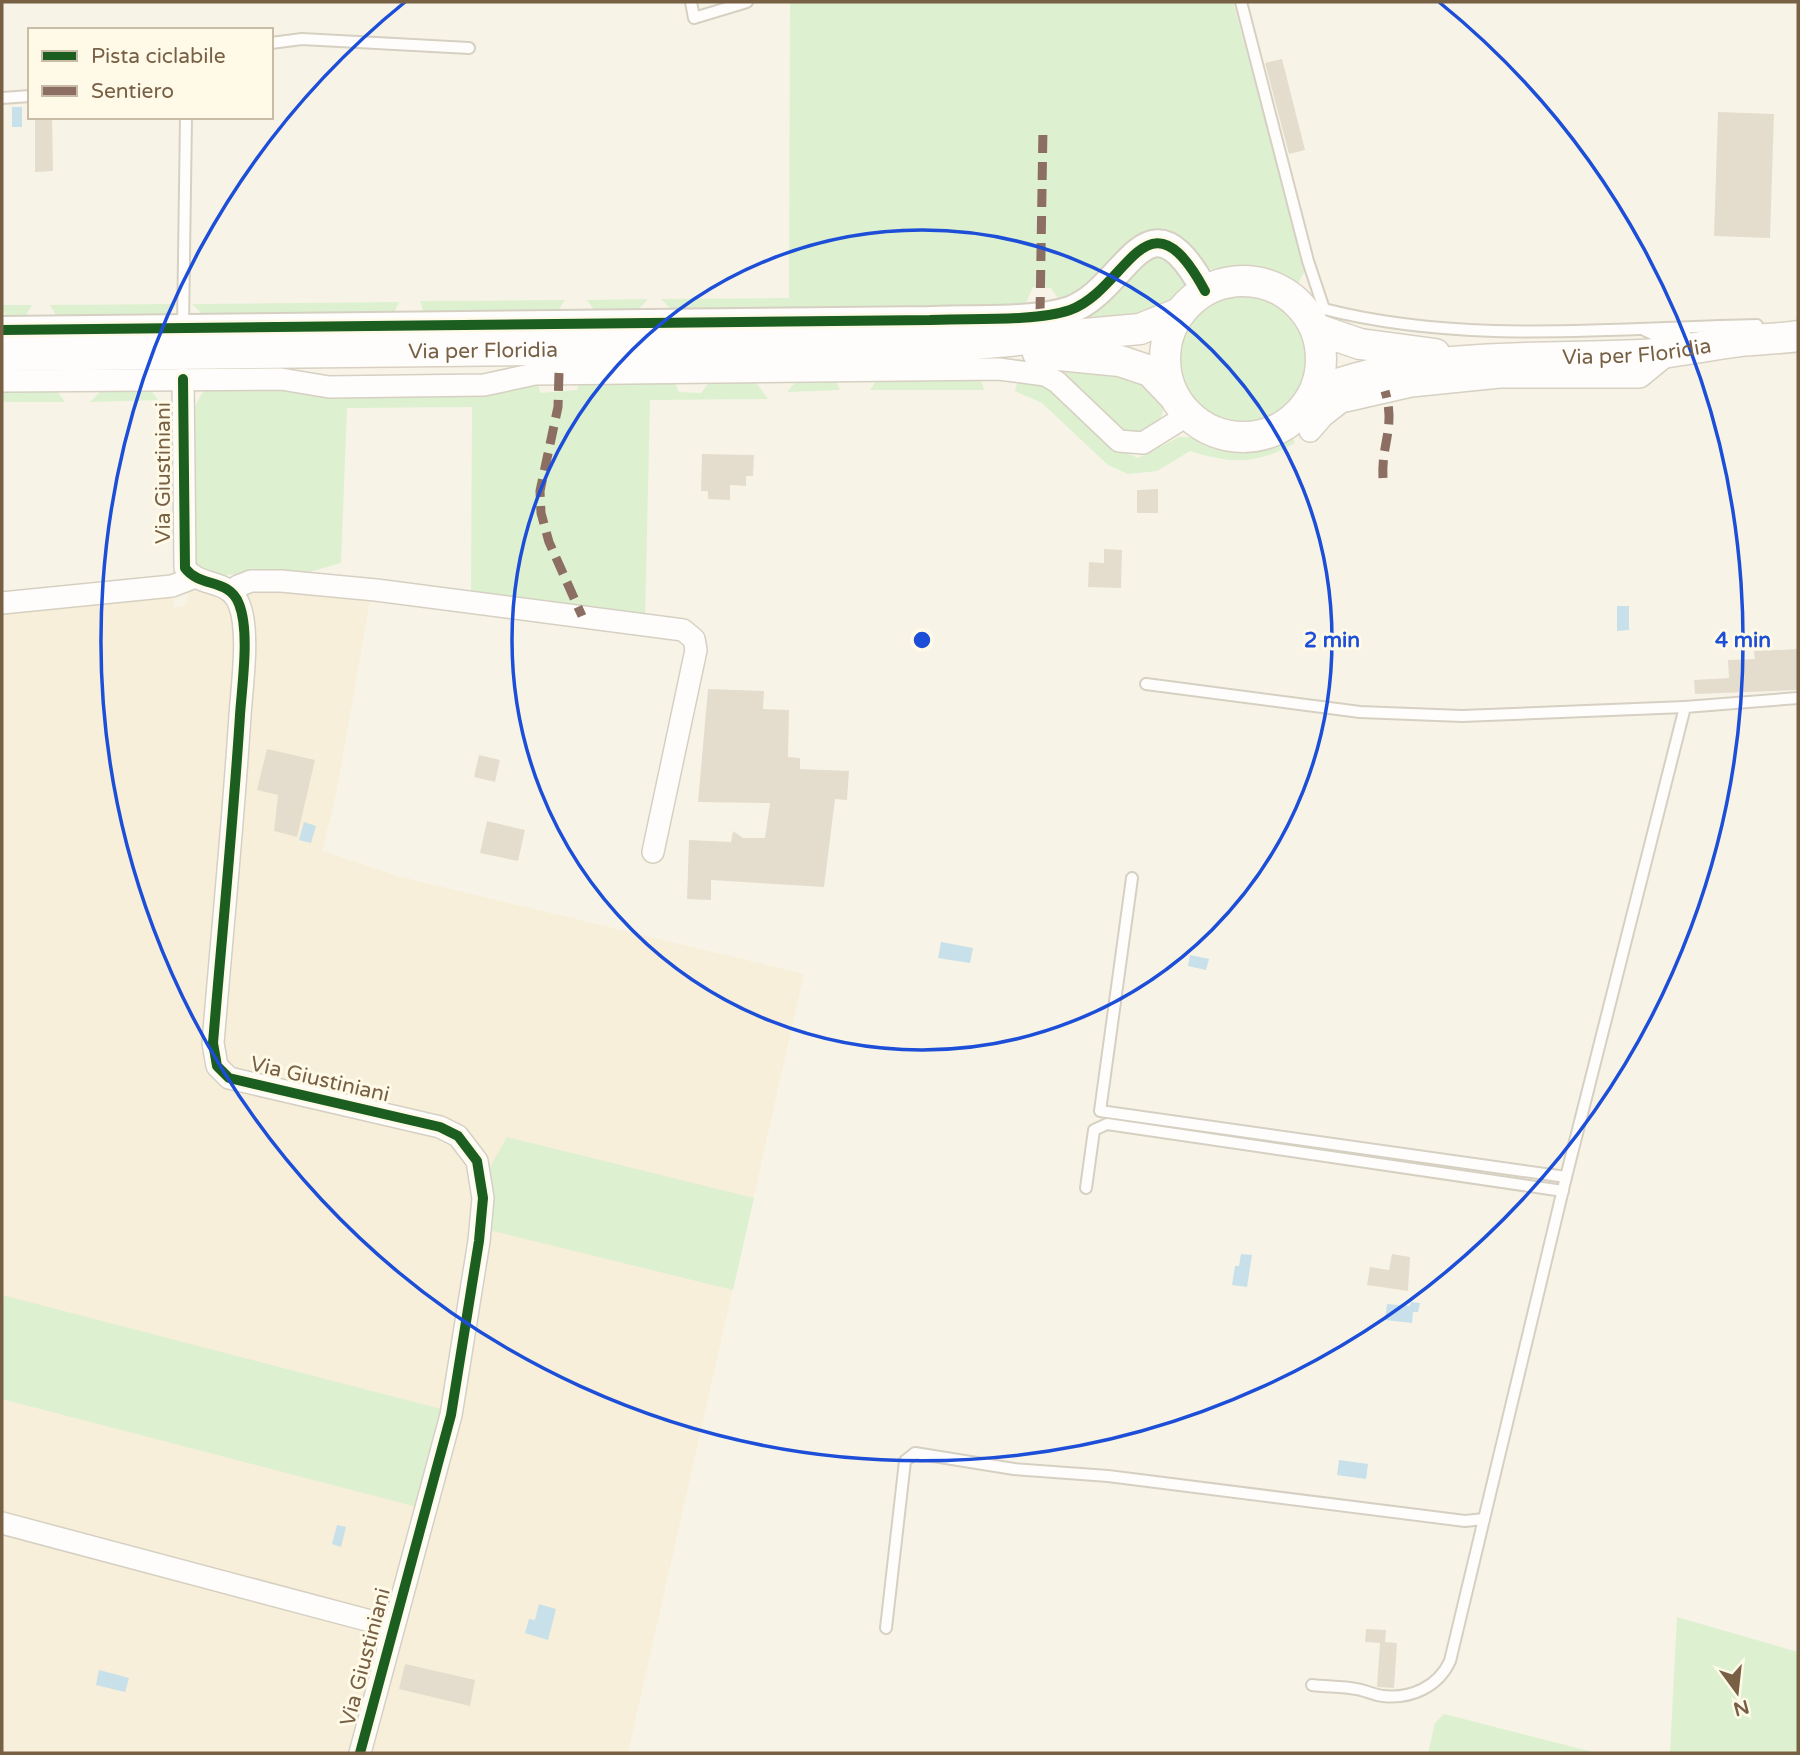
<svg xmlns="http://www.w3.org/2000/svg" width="1800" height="1755" font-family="'Varela Round',sans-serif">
	<rect width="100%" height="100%" fill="#f7f4e7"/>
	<!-- residential -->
	<polygon fill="#f7efd9" points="251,586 371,595 336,795 322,851 401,877 804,974 628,1753 2,1753 2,613 5,608 173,593 174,607 185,606 189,592"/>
	<!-- green -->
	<g fill="#ddf0d0">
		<polygon points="790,2 1233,2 1306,269 1295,289 1268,272 1255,268 1215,271 1201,264 1174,236 1085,294 1062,304 1051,288 1033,287 1026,303 922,308 670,308 661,299 789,298"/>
		<path d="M 1164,254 L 1186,283 C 1176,320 1104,318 1074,320 L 1141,259 Z"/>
		<circle cx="1243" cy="360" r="68"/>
		<polygon points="648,299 637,311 595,311 587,300"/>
		<polygon points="565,300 557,312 424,313 420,301"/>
		<polygon points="399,302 394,313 203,315 192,304"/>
		<polygon points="177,304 168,315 57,317 50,305"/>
		<polygon points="2,305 32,305 25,317 6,317"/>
		<path d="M 1047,365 L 1131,375 L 1162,399 C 1166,418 1157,425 1142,435 L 1124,432 Z"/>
		<polygon points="798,379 835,379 840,390 787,392"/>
		<polygon points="878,379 981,380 984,390 870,390"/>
		<path d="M 1018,379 L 1041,382 L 1114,447 L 1138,458 L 1179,437 L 1188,437 L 1228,451 L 1267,446 L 1291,435 L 1295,443 C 1256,465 1232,464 1190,451 L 1157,471 L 1128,474 L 1108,465 L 1042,403 L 1015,391 Z"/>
		<polygon points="674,381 679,392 701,393 710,381 755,381 768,399 650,400 645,621 471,597 472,407 347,408 341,563 299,575 254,573 210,576 192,565 188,419 206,386 538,383 540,393 577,390 580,382"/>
		<polygon points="150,389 158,400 90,402 101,391"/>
		<polygon points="57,391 65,402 2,402 2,392"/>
		<polygon points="507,1137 754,1198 733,1290 489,1230 492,1197 489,1169"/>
		<polygon points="2,1295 445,1410 417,1507 2,1399"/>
		<polygon points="1677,1617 1798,1652 1798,1753 1670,1753"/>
		<polygon points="1444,1714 1597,1753 1428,1753 1435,1723"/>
	</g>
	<!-- water -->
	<g fill="#c7e0e9">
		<rect x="12" y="107" width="10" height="20"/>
		<polygon points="1617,606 1629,606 1629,630 1617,631"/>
		<polygon points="304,822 316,826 311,843 299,840"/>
		<polygon points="941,942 973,948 970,963 938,958"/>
		<polygon points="1190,955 1209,959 1206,970 1188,966"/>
		<polygon points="1241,1254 1252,1255 1247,1287 1232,1285 1235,1266 1239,1266"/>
		<polygon points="1411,1302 1420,1303 1418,1312 1413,1312 1412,1323 1385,1320 1387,1304 1410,1306"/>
		<polygon points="1339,1460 1368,1464 1366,1479 1337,1475"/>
		<polygon points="337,1525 346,1527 341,1547 332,1544"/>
		<polygon points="539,1604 556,1609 548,1640 525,1633 529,1619 535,1620"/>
		<polygon points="99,1670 129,1678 125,1692 96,1685"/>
	</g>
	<!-- building -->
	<g fill="#e4ddce">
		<polygon points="1282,59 1305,150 1289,154 1265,63"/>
		<polygon points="1718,112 1774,114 1770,238 1714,236"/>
		<polygon points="35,117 52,117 53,171 35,172"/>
		<polygon points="702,454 754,455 753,476 746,476 746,486 730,485 730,500 708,499 708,491 701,491"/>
		<polygon points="1158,489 1158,513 1137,513 1137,490"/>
		<polygon points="1104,549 1122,550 1121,588 1088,587 1089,562 1104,563"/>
		<polygon points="1798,649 1798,690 1695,694 1694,680 1729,678 1728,660 1755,659 1754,651"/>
		<polygon points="708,689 764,691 763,709 789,710 788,757 800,758 800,769 849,771 847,800 835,799 824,887 711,880 711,900 687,899 689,840 731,842 733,831 743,838 765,838 770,803 698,802"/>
		<polygon points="267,749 315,760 297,837 274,831 278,795 257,790"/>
		<polygon points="479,755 500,760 495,782 474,777"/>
		<polygon points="487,821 525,830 518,861 480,853"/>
		<polygon points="333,1080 347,1084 345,1092 330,1088"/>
		<polygon points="1392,1254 1410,1257 1408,1291 1367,1285 1370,1267 1389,1270"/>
		<polygon points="1366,1629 1386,1630 1385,1642 1397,1643 1394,1688 1377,1687 1380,1643 1365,1642"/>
		<polygon points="405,1664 475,1680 470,1706 399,1689"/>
	</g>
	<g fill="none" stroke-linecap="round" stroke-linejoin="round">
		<defs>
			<g id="service">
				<polyline points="691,2 694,18 747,2"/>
				<path d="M 1241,2 L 1308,261 L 1324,309 C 1465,345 1613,328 1757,325"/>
				<polyline points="271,43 302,39 469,48"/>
				<polyline points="2,98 30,96"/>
				<polyline points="183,328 186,117"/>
				<polyline points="1644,330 1659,337 1686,336"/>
				<polyline points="1146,684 1360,712 1462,716 1685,707"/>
				<polyline points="1132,878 1100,1111 1566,1177"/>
				<polyline points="1086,1188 1094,1130 1107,1124 1563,1191"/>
				<polyline points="886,1628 905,1461 915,1453 1014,1469 1108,1476 1465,1521 1484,1519"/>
				<path d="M 1312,1685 C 1327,1687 1342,1686 1356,1689 C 1365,1690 1373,1695 1383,1696 C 1411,1699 1438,1687 1450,1661 L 1566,1177 L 1685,707 L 1798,698"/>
			</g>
			<g id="minor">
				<path d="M 183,379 L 185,568 C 200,588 229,578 239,604 C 250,631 242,685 240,715 C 233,825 222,934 213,1043 L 217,1066 L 229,1078 L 440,1127 L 458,1136 L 477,1161 L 483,1198 L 479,1241 L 451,1415 L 360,1753"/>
				<polyline points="2,381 281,379 329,387 484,385 535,374 999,369 1045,375 1057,382 1119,441 1143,443 1188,415"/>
				<polyline points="1310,431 1323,416 1341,402 1411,386 1500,377 1640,377 1668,354"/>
				<polyline points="233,592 238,586 251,581 281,581 376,590 683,630 694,639 696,650 653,852"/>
				<polyline points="2,603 172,586 193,578"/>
				<polyline points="2,1523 393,1627"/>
			</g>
			<path id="tertiary" d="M 2,330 L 930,320 C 969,318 1035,322 1070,310 C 1128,289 1147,183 1205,291"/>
			<g id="secondary">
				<circle cx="1243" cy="359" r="78"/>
				<polyline points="1316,329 1360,344 1435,354"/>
				<polyline points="1038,353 1120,361 1150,371 1172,394"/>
				<path id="s1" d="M 2,356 L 964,345 L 1140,329 L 1180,313"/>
				<path id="s2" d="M 1314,393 C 1414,351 1533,360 1640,355 C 1674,353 1706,345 1740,341 C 1759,339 1779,339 1798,336"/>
			</g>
		</defs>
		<!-- service casing -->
		<use href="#service" stroke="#d6d0c2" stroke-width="14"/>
		<!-- minor casing -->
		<use href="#minor" stroke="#d6d0c2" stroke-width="24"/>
		<!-- tertiary casing -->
		<use href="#tertiary" stroke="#d6d0c2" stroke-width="30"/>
		<!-- secondary casing -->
		<use href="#secondary" stroke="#d8d1c3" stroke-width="33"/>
		<!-- service -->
		<use href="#service" stroke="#fefdfb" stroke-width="10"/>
		<!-- minor -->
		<use href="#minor" stroke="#fefdfb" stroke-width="21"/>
		<!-- tertiary -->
		<use href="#tertiary" stroke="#fefdfb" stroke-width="26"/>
		<!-- secondary -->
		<use href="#secondary" stroke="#fefdfb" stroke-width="30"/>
		<!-- quiet -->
		<g stroke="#8d6e63" stroke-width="9" stroke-dasharray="18 9" stroke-linecap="butt">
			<polyline points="1040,315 1043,127"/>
			<polyline points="559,373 558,407 540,491 541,513 549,542 582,616"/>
			<path d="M 1383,478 C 1381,443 1396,428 1385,391"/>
		</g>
		<defs>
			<g id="cycleway">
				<path d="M 2,330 L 930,320 C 969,318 1035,322 1070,310 C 1128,289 1147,183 1205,291"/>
				<path d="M 183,379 L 185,568 C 200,588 229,578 239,604 C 250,631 242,685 240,715 C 233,825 222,934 213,1043 L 217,1066 L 229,1078 L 440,1127 L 458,1136 L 477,1161 L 483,1198 L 479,1241 L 451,1415 L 360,1753"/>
			</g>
		</defs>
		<!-- cycleway casing -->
		<use href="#cycleway" stroke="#fffae8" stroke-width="15"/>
		<!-- cycleway -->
		<use href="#cycleway" stroke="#1b5e20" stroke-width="10"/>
	</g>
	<!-- distance rings -->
	<g fill="none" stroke="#1d4ed8" stroke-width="3.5">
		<circle cx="922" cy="640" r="410"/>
		<path d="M1439 2A821 821 0 1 1 405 2"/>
	</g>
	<g text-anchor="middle" stroke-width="6" stroke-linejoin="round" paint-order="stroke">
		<!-- street labels -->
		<g font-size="21" fill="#786045" stroke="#fffae8">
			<text dy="7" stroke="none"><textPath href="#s1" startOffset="481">Via per Floridia</textPath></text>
			<text dy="7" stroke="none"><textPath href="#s2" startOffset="327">Via per Floridia</textPath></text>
			<text transform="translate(163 473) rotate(-90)" y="7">Via Giustiniani</text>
			<text transform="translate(320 1079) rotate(13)" y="7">Via Giustiniani</text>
			<text transform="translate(365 1657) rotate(-75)" y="7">Via Giustiniani</text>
		</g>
	</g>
	<circle cx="922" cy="640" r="10" fill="#1d4ed8" stroke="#fffae8" stroke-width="3.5"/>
	<g font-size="21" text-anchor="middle" font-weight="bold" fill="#1d4ed8" stroke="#fffae8" stroke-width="6" stroke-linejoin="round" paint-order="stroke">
		<text x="1332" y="647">2 min</text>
		<text x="1743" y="647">4 min</text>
	</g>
	<!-- border -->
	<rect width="1800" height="1755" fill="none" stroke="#786045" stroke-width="7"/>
	<!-- legend -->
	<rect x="28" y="28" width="245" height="91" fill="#fffae8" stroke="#c9bca7" stroke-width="2"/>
	<rect x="42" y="51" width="35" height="10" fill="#1b5e20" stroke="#c9bca7" stroke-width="2"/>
	<text x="91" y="63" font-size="21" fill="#786045">Pista ciclabile</text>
	<rect x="42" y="86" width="35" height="10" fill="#8d6e63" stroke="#c9bca7" stroke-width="2"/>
	<text x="91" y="98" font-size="21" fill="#786045">Sentiero</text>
	<!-- north arrow -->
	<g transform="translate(1737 1692) rotate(165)" stroke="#fffae8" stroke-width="5" paint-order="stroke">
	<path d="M0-5L12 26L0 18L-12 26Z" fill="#786045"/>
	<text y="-10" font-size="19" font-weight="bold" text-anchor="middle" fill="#786045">N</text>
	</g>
</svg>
